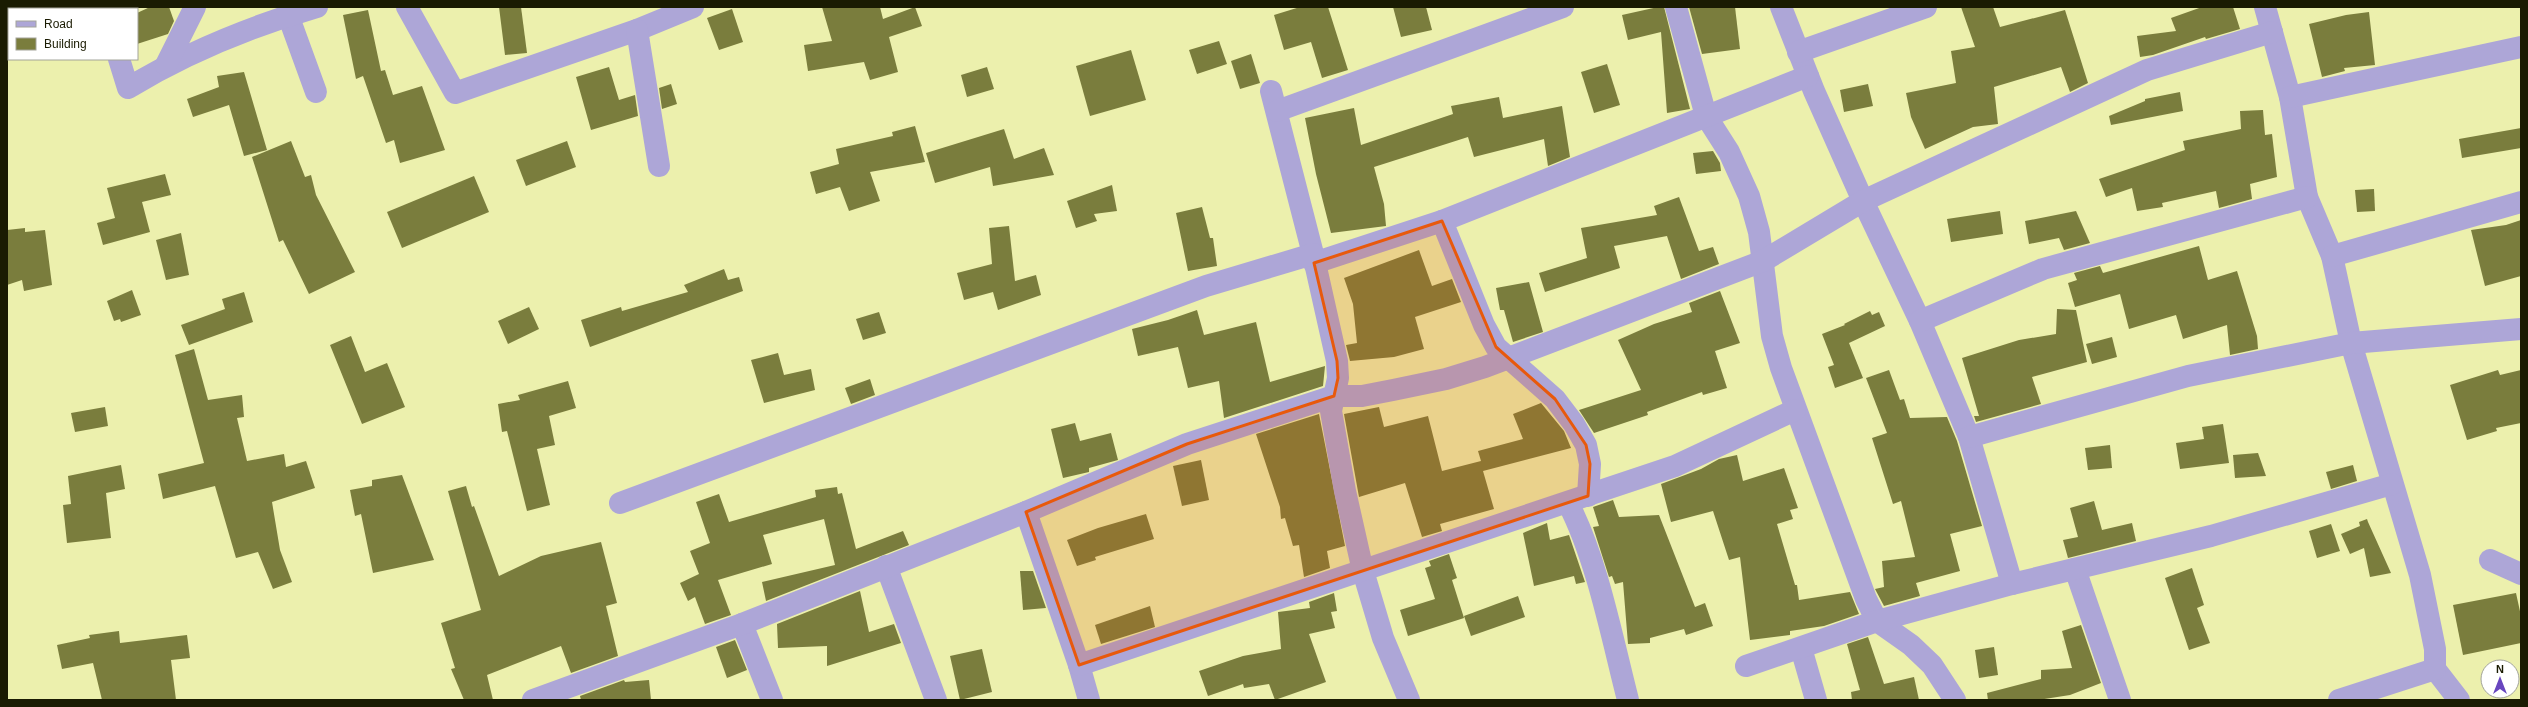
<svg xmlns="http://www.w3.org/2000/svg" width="2528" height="707" font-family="Helvetica,sans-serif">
	<rect width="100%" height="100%" fill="#ecf0ad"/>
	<!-- building -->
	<g fill="#7a7d3d">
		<polygon points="150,7 169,7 174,21 168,34 137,44 137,13"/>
		<polygon points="499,7 521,7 527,53 505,55"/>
		<polygon points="822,7 880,7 883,19 915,7 922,26 889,37 898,72 870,80 864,62 808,71 804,45 832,41"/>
		<polygon points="1300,7 1328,7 1348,70 1322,78 1311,42 1284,50 1274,15"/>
		<polygon points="1393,7 1426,7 1432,30 1401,37"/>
		<polygon points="1658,7 1664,7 1690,109 1667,113 1661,32 1628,40 1622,15"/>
		<polygon points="1689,7 1735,7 1740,49 1702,54"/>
		<polygon points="1961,7 1993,7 2000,27 2065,10 2088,83 2070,92 2061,67 1994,87 1998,124 1973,127 1925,149 1911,117 1906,93 1956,83 1951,51 1975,47"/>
		<polygon points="2202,7 2233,7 2240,29 2206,39 2205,37 2153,55 2140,57 2137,36 2176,31 2171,18"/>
		<polygon points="732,9 743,42 719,50 707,18"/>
		<polygon points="368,10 381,71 385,70 393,95 422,86 445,150 400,163 394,140 386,143 363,76 356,79 343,15"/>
		<polygon points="2369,12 2375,65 2344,68 2345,71 2322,77 2309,24 2346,15"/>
		<polygon points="1219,41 1227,64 1197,74 1189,50"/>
		<polygon points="1131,50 1146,100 1090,116 1076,66"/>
		<polygon points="1251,54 1260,83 1240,89 1231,61"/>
		<polygon points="1607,64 1620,105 1594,113 1581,72"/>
		<polygon points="609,67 619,100 635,95 638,116 591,130 576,77"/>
		<polygon points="987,67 994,89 967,97 961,75"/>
		<polygon points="244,72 267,150 244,156 229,105 193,117 187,99 219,87 217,76"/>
		<polygon points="671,84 677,104 662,109 659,88"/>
		<polygon points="1868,84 1873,106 1844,112 1840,90"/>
		<polygon points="2180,92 2183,111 2111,125 2109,116 2145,101 2145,99"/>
		<polygon points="1499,97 1503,118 1562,106 1570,157 1548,166 1544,139 1474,157 1468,137 1374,167 1384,204 1386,226 1331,233 1316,174 1305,118 1354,108 1361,145 1453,114 1451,106"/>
		<polygon points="2263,110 2265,135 2272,134 2277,177 2250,184 2252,199 2219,208 2216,191 2162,203 2163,207 2137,211 2132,188 2106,197 2099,179 2185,150 2183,141 2241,129 2240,111"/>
		<polygon points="915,126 925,162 870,172 880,201 849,211 840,187 816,194 810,172 839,164 836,149 893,136 892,132"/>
		<polygon points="2521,128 2521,148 2462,158 2459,139"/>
		<polygon points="1004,129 1014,159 1044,148 1054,175 993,186 990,167 935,183 926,153"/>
		<polygon points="291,141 305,177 311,175 316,195 355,272 309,294 283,240 279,242 252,157"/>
		<polygon points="567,141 576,167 526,186 516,160"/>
		<polygon points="1713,151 1720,163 1721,171 1696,174 1693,153"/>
		<polygon points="165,174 171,195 142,202 150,232 103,245 97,223 115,218 107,188"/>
		<polygon points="474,176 489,212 402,248 387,212"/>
		<polygon points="1112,185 1117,211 1094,214 1097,221 1076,228 1067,201"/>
		<polygon points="2374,189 2375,211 2357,212 2355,190"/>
		<polygon points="1679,197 1699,251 1713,247 1719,264 1681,279 1667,236 1614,246 1620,268 1545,292 1539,273 1587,258 1581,228 1657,215 1654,206"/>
		<polygon points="1202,207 1210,238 1213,238 1217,266 1188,271 1176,213"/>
		<polygon points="2000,211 2003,234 1951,242 1947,219"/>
		<polygon points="2076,211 2090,243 2064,250 2059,238 2029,244 2025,221"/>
		<polygon points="2521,220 2521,276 2485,286 2471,230 2506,225"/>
		<polygon points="1009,226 1015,281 1036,275 1041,295 998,310 993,292 964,300 957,273 992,264 989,228"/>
		<polygon points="25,228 25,232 45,230 52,285 24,291 22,280 7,285 7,230"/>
		<polygon points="181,233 189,275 166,280 156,240"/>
		<polygon points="2199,246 2208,280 2237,271 2257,336 2258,349 2230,355 2227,325 2183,339 2176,315 2129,329 2120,294 2075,307 2068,283 2077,280 2074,273 2100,266 2103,273"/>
		<polygon points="1419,250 1432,286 1452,279 1461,302 1415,317 1424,349 1394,357 1350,361 1346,345 1357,343 1353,304 1344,278"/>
		<polygon points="724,269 728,280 739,277 743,291 590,347 581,320 621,307 622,311 688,292 684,285"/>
		<polygon points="1529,282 1543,332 1513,342 1504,310 1500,310 1496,288"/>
		<polygon points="132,290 141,315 121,322 120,319 114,321 107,301"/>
		<polygon points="1720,291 1740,343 1715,351 1727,388 1703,395 1702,392 1647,412 1648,415 1594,433 1579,410 1641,390 1618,340 1654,324 1692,312 1689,303"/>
		<polygon points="244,292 253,322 189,345 181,325 225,309 222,299"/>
		<polygon points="529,307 539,329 508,344 498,321"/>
		<polygon points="2057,309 2076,310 2087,362 2032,377 2041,404 1976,422 1974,416 1979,416 1962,358 2019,340 2056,334"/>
		<polygon points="1197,310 1204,335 1256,322 1270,382 1325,366 1323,386 1224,418 1219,381 1188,388 1178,347 1138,356 1132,329 1168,320"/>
		<polygon points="1870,311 1872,315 1879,312 1885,326 1849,343 1863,378 1835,388 1828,367 1834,365 1822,334 1845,325 1844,324"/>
		<polygon points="879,312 886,333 863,340 856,319"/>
		<polygon points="351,336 365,372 387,363 405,407 362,424 330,345"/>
		<polygon points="2112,337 2117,357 2092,364 2086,344"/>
		<polygon points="194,349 208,400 242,395 244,417 237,418 247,461 284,454 286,467 306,461 315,488 272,502 280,550 292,582 273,589 258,552 236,558 215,486 163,499 158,474 204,463 175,355"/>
		<polygon points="778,353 784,375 811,369 815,390 764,403 751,360"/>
		<polygon points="1889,370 1900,400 1904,399 1910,418 1947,417 1957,441 1982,526 1950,534 1960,571 1916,583 1920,596 1884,606 1875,589 1884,587 1882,561 1915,557 1901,501 1893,504 1872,438 1887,433 1866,378"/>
		<polygon points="2498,370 2500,375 2521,370 2521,423 2496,428 2497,431 2467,440 2450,385"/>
		<polygon points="870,379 875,395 851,404 845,388"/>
		<polygon points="568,381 576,408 549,416 555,445 537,449 550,505 527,511 507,431 502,432 498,404 520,400 518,395"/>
		<polygon points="1541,403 1564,431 1571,448 1483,471 1494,509 1440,524 1442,531 1422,537 1405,483 1359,497 1344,414 1379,407 1384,427 1428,416 1442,471 1481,461 1478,451 1523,439 1513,414"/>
		<polygon points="105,407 108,426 75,432 71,413"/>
		<polygon points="1319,414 1345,546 1327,551 1330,568 1304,577 1299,545 1293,546 1285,518 1281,519 1280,507 1256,434"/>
		<polygon points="1075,423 1080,441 1111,433 1118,460 1089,468 1089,472 1063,478 1051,429"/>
		<polygon points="2223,424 2229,463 2180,469 2176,443 2204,439 2202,427"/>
		<polygon points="2110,445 2112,468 2088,470 2085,448"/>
		<polygon points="2258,453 2266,476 2235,478 2233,455"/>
		<polygon points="1737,455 1743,481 1784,468 1798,508 1790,510 1793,519 1777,524 1795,585 1797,585 1799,600 1850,592 1859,614 1824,626 1790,631 1790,635 1750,640 1740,557 1729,560 1713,511 1671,522 1661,484 1701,469 1719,459"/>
		<polygon points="1201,460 1209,500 1182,506 1173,466"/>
		<polygon points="121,465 125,489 106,493 111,538 67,543 63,505 71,504 68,476"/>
		<polygon points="2353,465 2357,481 2331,489 2326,472"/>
		<polygon points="402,475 434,560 373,573 361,514 355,516 350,490 372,486 372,480"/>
		<polygon points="466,486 472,507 474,506 499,576 541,556 601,542 617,603 606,606 618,656 571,673 561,646 487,675 493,700 464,700 451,669 455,668 441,623 481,610 448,491"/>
		<polygon points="837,487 838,494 842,493 856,549 903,531 909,545 766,601 762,582 835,565 824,519 763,535 772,564 718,580 731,615 705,624 695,597 688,601 680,583 699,574 690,551 710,543 696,502 719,494 729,522 816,497 815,490"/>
		<polygon points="1613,500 1619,517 1659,515 1695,607 1705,603 1713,626 1686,635 1684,629 1650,638 1650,643 1628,644 1623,582 1615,584 1612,576 1609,577 1593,527 1599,526 1593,507"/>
		<polygon points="2094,501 2102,530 2132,523 2136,541 2068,558 2063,540 2078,537 2070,508"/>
		<polygon points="1146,514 1154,539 1095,557 1096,560 1077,566 1067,540 1098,528"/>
		<polygon points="2367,519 2368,522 2391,573 2370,577 2364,548 2350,554 2341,534 2360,526 2359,522"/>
		<polygon points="1547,523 1550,540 1569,535 1585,582 1576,584 1574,576 1534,586 1523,533"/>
		<polygon points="2331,524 2340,551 2317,558 2309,531"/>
		<polygon points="1449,554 1457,578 1452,580 1464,618 1408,636 1400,610 1435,599 1425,568 1431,566 1429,561"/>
		<polygon points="2192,568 2204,605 2197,608 2210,643 2189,650 2165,578"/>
		<polygon points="1020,571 1033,571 1046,608 1023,610"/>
		<polygon points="860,591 869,632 894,624 901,643 827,666 827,646 778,648 777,624"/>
		<polygon points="1334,593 1337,611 1331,612 1335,628 1309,634 1326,682 1275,700 1269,684 1244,688 1243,684 1208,696 1199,671 1243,656 1281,649 1278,612 1310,608 1309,602"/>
		<polygon points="2516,593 2521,616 2521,643 2463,655 2453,605"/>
		<polygon points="1518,596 1525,617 1471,636 1464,616"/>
		<polygon points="1150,606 1155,627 1101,644 1095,625"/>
		<polygon points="2081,625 2101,683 2070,695 2038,700 1988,700 1987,693 2041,679 2041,670 2072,668 2062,631"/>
		<polygon points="119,631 120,643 187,635 190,658 171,660 176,700 102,700 93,663 62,669 57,645 90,638 89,635"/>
		<polygon points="1868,637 1884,684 1914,677 1919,700 1852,700 1851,692 1860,690 1847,644"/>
		<polygon points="735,640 747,670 727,678 716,647"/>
		<polygon points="1994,647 1998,675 1979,678 1975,650"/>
		<polygon points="982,649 992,692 960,700 950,656"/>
		<polygon points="624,680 625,682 649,680 651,700 581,700 580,696"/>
	</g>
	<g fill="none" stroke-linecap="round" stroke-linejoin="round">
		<!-- street -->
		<g stroke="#ada6d7" stroke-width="22">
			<polyline points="102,7 103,9"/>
			<polyline points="407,7 455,93 637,30 693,7"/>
			<polyline points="1676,7 1706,116 1729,152 1749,196 1759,232 1772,336 1781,368 1866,599 1877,621 1911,645 1932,665 1955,700"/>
			<polyline points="1781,7 1814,91 1863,201 1920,321 1969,437 2012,584"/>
			<polyline points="2265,7 2290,97 2307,197 2332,256 2351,343 2420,575 2435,649 2435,669 2459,700"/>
			<polyline points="288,15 316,92"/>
			<polyline points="637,30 659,166"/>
			<polyline points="1798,52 1926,7"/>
			<path d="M 119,59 L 128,88 C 186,53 252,26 317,7"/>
			<polyline points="166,65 195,7"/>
			<polyline points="1271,91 1313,254 1337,361 1338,378 1331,411 1345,491 1363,571 1383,638 1409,700"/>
			<polyline points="2290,97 2521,47"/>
			<polyline points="1277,111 1563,7"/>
			<polyline points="1442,221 1484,325 1496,347 1555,399 1574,424 1586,445 1590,464 1588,496"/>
			<polyline points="2332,256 2521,202"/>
			<polyline points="1314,263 1442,221 1808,76"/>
			<polyline points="1920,321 2043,269 2307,197"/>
			<polyline points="1969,437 2188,376 2351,343 2521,329"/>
			<polyline points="620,503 1206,286 1313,254"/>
			<path d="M 1568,503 C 1597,559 1612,638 1628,700"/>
			<polyline points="1026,512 1079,665 1089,700"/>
			<polyline points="2490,560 2521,574"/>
			<polyline points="886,566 936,700"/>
			<polyline points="2075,569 2120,700"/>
			<polyline points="742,624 772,700"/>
			<polyline points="1801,648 1816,700"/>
			<polyline points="1079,665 1675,466 1795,410"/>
			<polyline points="1746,666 1877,621 2012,584 2211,536 2392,484"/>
			<polyline points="533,700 742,624 1026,512 1187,444 1334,396 1362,396 1393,390 1446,379 1485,367 1763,261 1863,201 2147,70 2272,32"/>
			<polyline points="2339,700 2435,669"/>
		</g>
	</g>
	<!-- marked area -->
	<path fill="#e8590c" fill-opacity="0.2" stroke="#e8590c" stroke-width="3" stroke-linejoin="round" d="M 1442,221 L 1496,347 L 1555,399 L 1586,445 L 1590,464 L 1588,496 L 1079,665 L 1026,512 L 1187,444 L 1334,396 L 1338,378 L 1337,361 L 1314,263 Z"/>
	<!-- border -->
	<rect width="2528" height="707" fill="none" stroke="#1a1b02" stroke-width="16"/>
	<!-- legend -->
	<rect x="8" y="8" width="130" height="52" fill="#ffffff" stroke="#a3a49a"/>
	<rect x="16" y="21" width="20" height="6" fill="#ada6d7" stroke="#a3a49a"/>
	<text x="44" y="28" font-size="12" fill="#1a1b02">Road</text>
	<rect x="16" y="38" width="20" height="12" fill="#7a7d3d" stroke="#a3a49a"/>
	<text x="44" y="48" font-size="12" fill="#1a1b02">Building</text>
	<!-- north arrow -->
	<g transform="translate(2500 679)"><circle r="19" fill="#ffffff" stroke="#a3a49a"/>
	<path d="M0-3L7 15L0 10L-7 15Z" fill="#6846bf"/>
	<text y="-6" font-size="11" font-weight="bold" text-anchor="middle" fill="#1a1b02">N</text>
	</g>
</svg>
